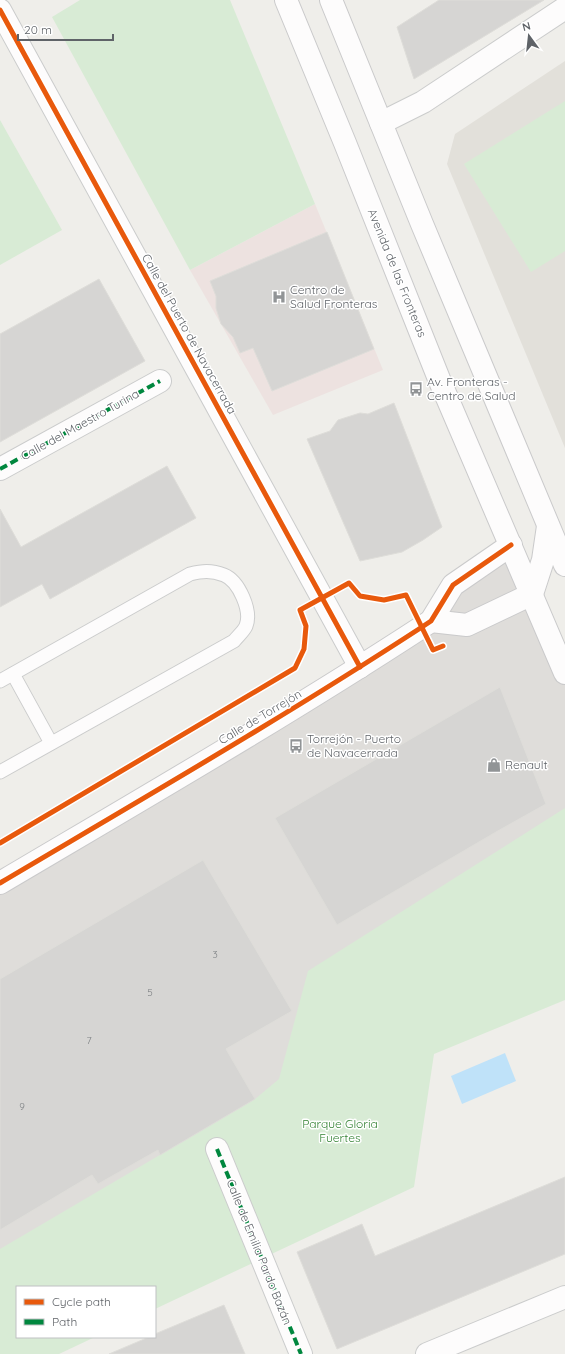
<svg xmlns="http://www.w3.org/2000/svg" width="565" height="1354" font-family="Quicksand,sans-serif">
	<rect width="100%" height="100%" fill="#efeeea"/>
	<!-- industrial -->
	<polygon fill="#dfddda" points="511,545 565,673 565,815 306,1091 0,1270 0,883 360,667"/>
	<!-- education -->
	<polygon fill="#e2e0da" points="565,61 565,448 447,164 455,134"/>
	<!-- medical -->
	<polygon fill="#ede2e0" points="315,204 383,370 273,415 190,270"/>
	<!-- green -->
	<g fill="#d8ebd5">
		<polygon points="80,0 230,0 315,204 190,270 52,17"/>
		<polygon points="565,101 565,251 531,272 464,164"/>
		<polygon points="0,120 62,230 0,265"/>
		<polygon points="565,808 565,1000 434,1054 414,1187 155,1309 155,1287 17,1287 17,1337 95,1337 59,1354 0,1354 0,1249 255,1099 279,1079 308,971"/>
	</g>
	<!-- water -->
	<polygon fill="#bfe2f9" points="505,1053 516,1081 462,1104 451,1076"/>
	<!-- building -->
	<g fill="#d6d5d3" stroke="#deddd9">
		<polygon points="439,0 544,0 414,79 397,27"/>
		<polygon points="327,232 374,349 272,391 253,348 240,353 233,337 221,324 216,308 216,296 210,281"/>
		<polygon points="99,279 145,361 0,442 0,334"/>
		<polygon points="394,403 442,527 423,540 402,552 360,561 307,439 330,431 338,420 360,413 368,414"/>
		<polygon points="167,466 196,518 50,599 42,584 0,607 0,509 21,547"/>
		<polygon points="500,687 546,804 496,832 337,925 275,818"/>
		<polygon points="203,860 292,1011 226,1049 255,1099 160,1155 158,1150 98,1184 92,1175 0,1230 0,979"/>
		<polygon points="565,1177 565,1254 337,1349 297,1252 362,1224 375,1256"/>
		<polygon points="224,1305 245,1354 109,1354 149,1337 155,1337 155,1334"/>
	</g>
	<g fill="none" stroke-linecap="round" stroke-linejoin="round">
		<defs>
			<g id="lane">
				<polyline points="13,674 51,743"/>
				<path d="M 0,681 L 190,574 C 202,571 211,570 224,575 C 239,581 252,611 246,626 C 244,631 237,637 234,641 L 0,772"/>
			</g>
			<g id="street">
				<polyline points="0,10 360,667"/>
				<polyline points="381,123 423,102 565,8"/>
				<polyline points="0,469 160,381"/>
				<polyline points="217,1149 301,1354"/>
				<polyline points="427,1354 565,1297"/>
			</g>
			<g id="secondary">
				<polyline points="286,0 345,143 439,379 565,673"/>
				<polyline points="331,0 422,224 565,565"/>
				<polyline points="532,594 543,560 548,526"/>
				<polyline points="431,621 467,625 532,594"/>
				<path d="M 0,883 C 142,799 284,717 422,627 L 431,621 L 453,585 L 511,545"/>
			</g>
		</defs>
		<!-- lane casing -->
		<use href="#lane" stroke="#cbcccc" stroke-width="15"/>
		<!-- street casing -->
		<use href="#street" stroke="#cbcccc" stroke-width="24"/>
		<!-- secondary casing -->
		<use href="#secondary" stroke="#cacacb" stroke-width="24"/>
		<!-- lane -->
		<use href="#lane" stroke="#fdfcfc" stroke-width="13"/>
		<!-- street -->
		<use href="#street" stroke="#fdfcfc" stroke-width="22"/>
		<!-- secondary -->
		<use href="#secondary" stroke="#fdfcfc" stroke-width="22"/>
		<!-- quiet -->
		<g stroke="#00873e" stroke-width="4" stroke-dasharray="8 4" stroke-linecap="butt">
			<polyline points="0,469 160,381"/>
			<polyline points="217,1149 301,1354"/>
		</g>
		<defs>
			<g id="cycleway">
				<polyline points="0,10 360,667"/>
				<polyline points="0,843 295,668 304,649 306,626 300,610 349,583 360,596 384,600 406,595 433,650 443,646"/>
				<path d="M 0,883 C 142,799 284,717 422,627 L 431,621 L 453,585 L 511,545"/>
			</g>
		</defs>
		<!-- cycleway casing -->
		<use href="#cycleway" stroke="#fff" stroke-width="8"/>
		<!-- cycleway -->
		<use href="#cycleway" stroke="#e8590c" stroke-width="5"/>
	</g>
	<!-- icons -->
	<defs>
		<symbol id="hospital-bare" viewBox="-9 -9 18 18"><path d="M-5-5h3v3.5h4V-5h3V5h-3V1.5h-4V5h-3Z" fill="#919496" stroke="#fff" stroke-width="2.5" paint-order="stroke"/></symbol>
		<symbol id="bus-bare" viewBox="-9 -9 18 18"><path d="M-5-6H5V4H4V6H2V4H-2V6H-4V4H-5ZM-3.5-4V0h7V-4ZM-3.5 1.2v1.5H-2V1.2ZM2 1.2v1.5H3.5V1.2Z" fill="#919496" stroke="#fff" stroke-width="2.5" paint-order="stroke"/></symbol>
		<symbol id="shop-bare" viewBox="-9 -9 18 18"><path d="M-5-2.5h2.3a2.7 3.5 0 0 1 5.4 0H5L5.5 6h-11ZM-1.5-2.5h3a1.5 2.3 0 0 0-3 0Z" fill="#919496" stroke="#fff" stroke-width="2.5" paint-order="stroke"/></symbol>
	</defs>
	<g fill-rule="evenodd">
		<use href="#hospital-bare" x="269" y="287" width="20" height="20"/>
		<use href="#bus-bare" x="406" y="379" width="20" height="20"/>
		<use href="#bus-bare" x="286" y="736" width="20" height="20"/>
		<use href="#shop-bare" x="484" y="755" width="20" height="20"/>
	</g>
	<g text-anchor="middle" stroke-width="3" stroke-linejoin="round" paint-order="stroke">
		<!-- number labels -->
		<g font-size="10" fill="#7e8184">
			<text x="215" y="958">3</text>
			<text x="150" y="996">5</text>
			<text x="89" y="1044">7</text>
			<text x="22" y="1110">9</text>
		</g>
		<!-- street labels -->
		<g font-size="12" fill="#5f6368" stroke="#fff">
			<text transform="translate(397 273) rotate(68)" y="4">Avenida de las Fronteras</text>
			<text transform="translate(189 334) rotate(61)" y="4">Calle del Puerto de Navacerrada</text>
			<text transform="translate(80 425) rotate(-29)" y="4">Calle del Maestro Turina</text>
			<text transform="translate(260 717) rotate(-31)" y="4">Calle de Torrejón</text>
			<text transform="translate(259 1252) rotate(68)" y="4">Calle de Emilia Pardo Bazán</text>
		</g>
		<!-- poi labels -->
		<g font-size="12" fill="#5f6368" stroke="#fff" text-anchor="start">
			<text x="290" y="294">Centro de<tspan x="290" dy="14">Salud Fronteras</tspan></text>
			<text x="427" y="386">Av. Fronteras -<tspan x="427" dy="14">Centro de Salud</tspan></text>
			<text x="307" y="743">Torrejón - Puerto<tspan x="307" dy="14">de Navacerrada</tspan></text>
			<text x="505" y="769">Renault</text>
		</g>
		<!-- park labels -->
		<g font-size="12" fill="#338233" stroke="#fff">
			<text x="340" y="1128">Parque Gloria<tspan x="340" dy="14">Fuertes</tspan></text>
		</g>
	</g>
	<!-- legend -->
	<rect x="16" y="1286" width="140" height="52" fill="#ffffff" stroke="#bfc1c3"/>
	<rect x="24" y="1299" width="20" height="6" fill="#e8590c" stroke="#bfc1c3"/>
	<text x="52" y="1306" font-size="12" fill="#5f6368">Cycle path</text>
	<rect x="24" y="1319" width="20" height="6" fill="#00873e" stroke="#bfc1c3"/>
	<text x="52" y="1326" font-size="12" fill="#5f6368">Path</text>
	<!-- north arrow -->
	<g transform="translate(529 36) rotate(345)" stroke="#ffffff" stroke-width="3" paint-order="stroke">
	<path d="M0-3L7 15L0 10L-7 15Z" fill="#5f6368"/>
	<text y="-6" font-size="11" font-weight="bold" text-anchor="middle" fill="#5f6368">N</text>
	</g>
	<!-- scale -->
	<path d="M18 34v6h95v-6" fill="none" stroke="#5f6368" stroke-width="2"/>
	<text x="24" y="34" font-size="12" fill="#5f6368" stroke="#ffffff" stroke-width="3" paint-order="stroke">20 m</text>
</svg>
